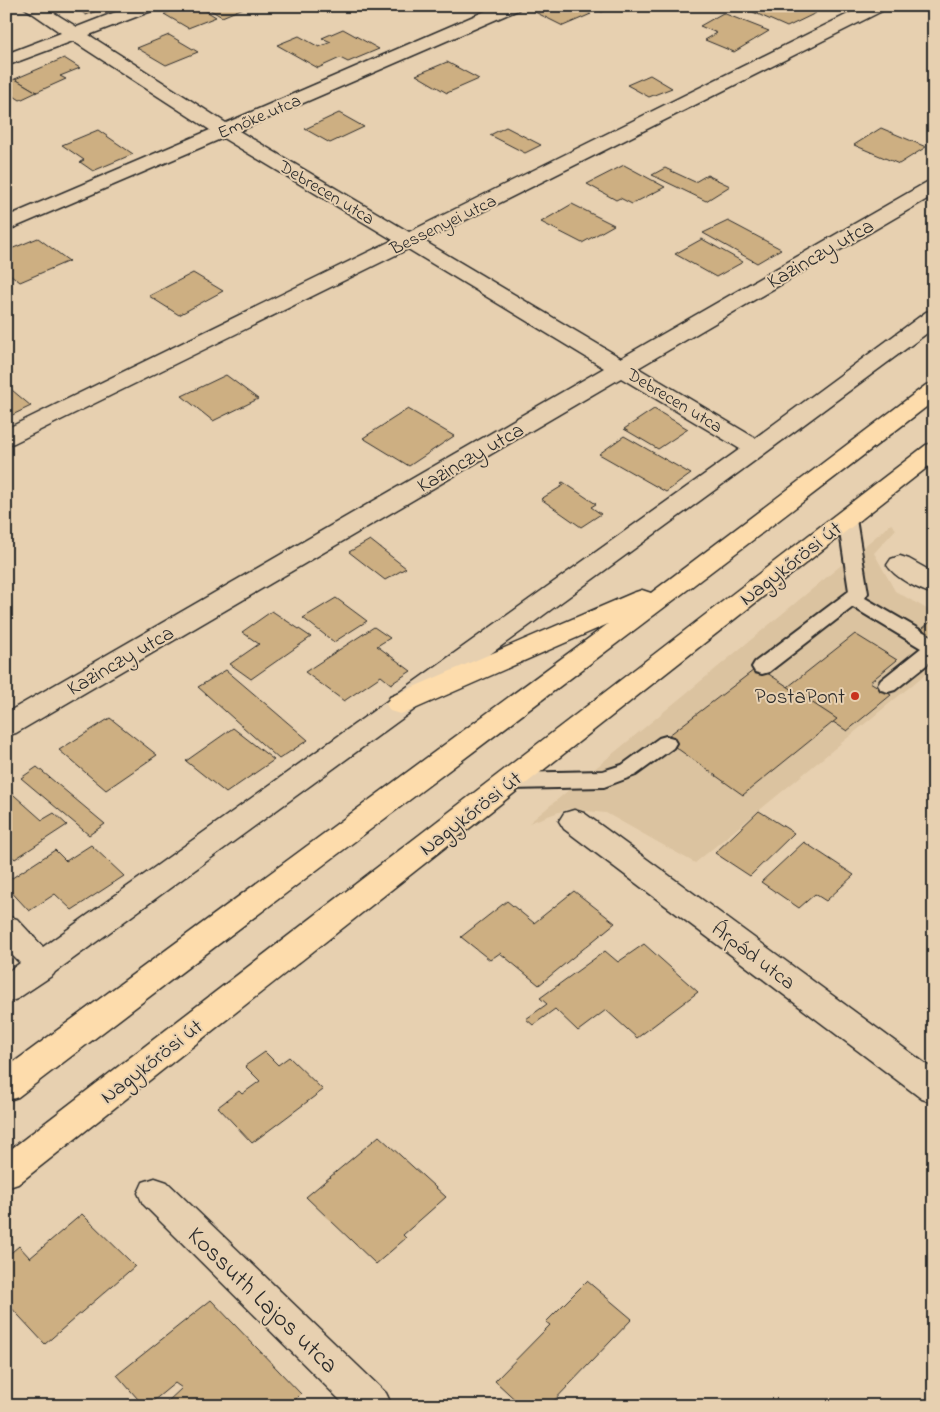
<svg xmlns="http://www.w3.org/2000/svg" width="940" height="1412" font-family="'Indie Flower',sans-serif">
	<rect width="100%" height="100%" fill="#e7d0b0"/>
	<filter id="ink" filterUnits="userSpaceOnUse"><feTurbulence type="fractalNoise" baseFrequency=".02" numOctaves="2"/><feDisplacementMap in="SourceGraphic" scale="10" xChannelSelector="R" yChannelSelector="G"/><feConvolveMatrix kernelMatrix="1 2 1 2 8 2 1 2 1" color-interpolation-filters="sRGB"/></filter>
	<g filter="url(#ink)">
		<!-- built -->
		<polygon fill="#dbc3a0" points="891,524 896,529 874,553 895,591 934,613 934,667 695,863 606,813 567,809 529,823"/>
		<!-- building -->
		<g fill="#cdaf82" stroke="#2b2b2b">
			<polygon points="73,6 110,6 86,15"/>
			<polygon points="184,6 198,6 216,17 188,28 164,14"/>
			<polygon points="204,6 248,6 222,17"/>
			<polygon points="547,6 575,6 591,14 563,26 535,12"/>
			<polygon points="590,6 615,6 602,12"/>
			<polygon points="747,6 800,6 816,13 787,27 744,8"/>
			<polygon points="723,13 769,31 734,52 705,40 717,33 700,26"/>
			<polygon points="343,29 379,49 348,62 340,58 318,68 277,45 299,36 319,47 331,42 322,38"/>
			<polygon points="169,35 198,52 166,65 137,48"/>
			<polygon points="64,58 80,68 60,76 66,79 37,92 15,79"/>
			<polygon points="447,62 479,79 447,93 416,75"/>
			<polygon points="650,75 672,88 649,97 627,85"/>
			<polygon points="15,79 37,92 20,100 6,91 6,82"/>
			<polygon points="339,113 364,127 330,143 305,129"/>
			<polygon points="506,127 541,145 525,153 490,135"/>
			<polygon points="881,128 926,147 899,164 854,145"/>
			<polygon points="98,130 133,154 93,171 80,162 84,160 62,145"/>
			<polygon points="624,165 665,187 632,204 620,198 616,200 587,184"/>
			<polygon points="665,168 695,182 707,175 730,186 706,201 652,175"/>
			<polygon points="572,204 614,225 582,243 541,222"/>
			<polygon points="728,221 781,249 757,263 703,233"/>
			<polygon points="38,238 69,261 20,282 6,271 6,251"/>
			<polygon points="702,239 743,262 716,277 675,254"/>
			<polygon points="193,273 223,291 179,315 149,296"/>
			<polygon points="226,375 258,399 213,421 182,396"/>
			<polygon points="6,385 31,406 6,418"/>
			<polygon points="408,409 454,436 409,466 363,438"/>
			<polygon points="654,409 688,429 658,449 624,429"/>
			<polygon points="624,436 691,474 666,492 599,454"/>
			<polygon points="563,482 596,504 591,507 601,514 581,527 541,499 564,485 561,483"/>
			<polygon points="370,540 406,568 385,580 349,552"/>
			<polygon points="336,598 367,621 334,642 303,618"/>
			<polygon points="272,611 311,637 251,679 230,664 259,644 242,632"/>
			<polygon points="934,619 934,643 917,633"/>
			<polygon points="374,627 390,638 377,646 411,671 391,684 381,676 344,701 305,672"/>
			<polygon points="855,634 897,660 870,682 891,695 847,731 784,690"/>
			<polygon points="758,667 837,719 743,795 664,739"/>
			<polygon points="226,670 308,740 279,759 198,687"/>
			<polygon points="110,718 157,755 106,790 59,750"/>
			<polygon points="233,728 274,760 226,793 186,761"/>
			<polygon points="37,767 105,824 89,835 21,778"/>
			<polygon points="6,788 42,820 54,813 67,825 15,859 6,851"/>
			<polygon points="759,811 794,833 750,876 715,853"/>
			<polygon points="804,842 854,875 826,901 815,894 799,908 761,882"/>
			<polygon points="91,845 124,876 72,910 55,894 29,911 6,886 6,882 55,850 66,861"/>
			<polygon points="574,891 615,923 539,985 500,953 490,960 461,937 507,901 534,923"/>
			<polygon points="644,944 698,992 637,1038 606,1010 578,1031 555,1009 533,1025 526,1019 547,1004 540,998 605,951 618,962"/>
			<polygon points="265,1052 278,1065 289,1057 323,1090 252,1143 218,1107 239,1091 242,1094 260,1081 245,1066"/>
			<polygon points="379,1136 446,1197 403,1235 406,1238 376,1264 306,1197"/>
			<polygon points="82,1214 135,1266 45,1344 6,1302 6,1257 19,1246 30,1258"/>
			<polygon points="587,1281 632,1319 549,1406 522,1406 495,1381 550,1325 546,1322"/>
			<polygon points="211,1300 301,1394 289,1406 172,1406 167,1402 182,1388 175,1383 147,1406 144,1406 117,1375"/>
		</g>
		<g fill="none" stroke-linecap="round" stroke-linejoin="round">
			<defs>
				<g id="service">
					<polygon points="847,513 853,515 856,519 868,593 865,598 934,638 934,659 895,690 888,692 881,690 878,685 881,680 921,648 853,607 769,672 762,674 755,672 752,667 755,662 849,591 838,519 841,515"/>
					<polygon points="666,736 673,738 676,743 673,748 636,775 604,787 511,789 504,786 501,781 504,776 511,773 603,771 622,765 659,738"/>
				</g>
				<g id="minor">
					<polygon points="22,6 43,6 77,27 131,6 157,6 154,10 89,35 226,123 497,6 521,6 518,10 239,131 409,232 864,6 887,6 884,10 424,241 621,358 927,182 934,180 934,195 638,368 755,438 926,312 934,310 934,328 764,454 55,972 53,975 17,999 6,1003 6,973 20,963 6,949 6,916 17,919 43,947 740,449 621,378 16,733 6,736 6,713 604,368 408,249 14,443 6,445 6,429 393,240 223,138 6,231 6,217 210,130 73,41 6,66 6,54 61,33"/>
					<polygon points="919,6 934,6 934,14 922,10"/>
					<path d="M 900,556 L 909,559 L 934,573 L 934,594 C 919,590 895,578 887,565 L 891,559 Z"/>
					<polygon points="574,810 584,813 934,1070 934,1103 922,1099 564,829 559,821 564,813"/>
					<polygon points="155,1178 167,1182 386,1393 392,1406 346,1406 143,1204 138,1193 143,1182"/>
				</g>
				<g id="primary">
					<path d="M 934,383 L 934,401 C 630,636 322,864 18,1097 L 6,1101 L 6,1068 L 608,624 L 410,711 L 400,714 L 390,711 L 386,704 L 390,697 L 633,593 L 642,590 L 651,593 L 926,385 Z"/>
					<polygon points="934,443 934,462 18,1184 6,1188 6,1153 926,445"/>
				</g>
			</defs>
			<!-- service casing -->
			<use href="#service" stroke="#2b2b2b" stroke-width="4"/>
			<!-- minor casing -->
			<use href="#minor" stroke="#2b2b2b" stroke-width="3"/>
			<!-- primary casing -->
			<use href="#primary" stroke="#2b2b2b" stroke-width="3"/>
			<!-- service -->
			<use href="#service" fill="#e7d0b0" fill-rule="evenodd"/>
			<!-- minor -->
			<use href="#minor" fill="#e7d0b0" fill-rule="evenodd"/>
			<!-- primary -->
			<use href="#primary" fill="#fddcac" fill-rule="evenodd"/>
		</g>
	</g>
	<!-- markers -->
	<circle fill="#c8321e" stroke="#e7d0b0" stroke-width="2" cx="855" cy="696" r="5"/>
	<g text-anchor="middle" stroke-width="4" stroke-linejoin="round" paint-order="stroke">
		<!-- far-street labels -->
		<g font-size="18" fill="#2b2b2b" stroke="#e7d0b0">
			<text transform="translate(259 116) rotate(-23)" y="6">Emőke utca</text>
			<text transform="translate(327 192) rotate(31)" y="6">Debrecen utca</text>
			<text transform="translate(443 224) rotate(-26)" y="6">Bessenyei utca</text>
			<text transform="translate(675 400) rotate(31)" y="6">Debrecen utca</text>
		</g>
		<!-- street labels -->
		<g font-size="21" fill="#2b2b2b" stroke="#e7d0b0">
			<text transform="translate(820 253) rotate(-30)" y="7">Kazinczy utca</text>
			<text transform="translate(470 457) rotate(-30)" y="7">Kazinczy utca</text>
			<text transform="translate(790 563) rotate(-38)" y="7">Nagykőrösi út</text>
			<text transform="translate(120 660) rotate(-30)" y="7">Kazinczy utca</text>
			<text transform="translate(470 813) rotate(-38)" y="7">Nagykőrösi út</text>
			<text transform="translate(754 955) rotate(37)" y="7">Árpád utca</text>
			<text transform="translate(151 1061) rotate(-38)" y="7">Nagykőrösi út</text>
		</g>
		<!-- poi labels -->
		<g font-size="21" fill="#2b2b2b" stroke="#e7d0b0" text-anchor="end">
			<text x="845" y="703">PostaPont</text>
		</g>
		<!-- near-street labels -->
		<g font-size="25" fill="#2b2b2b" stroke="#e7d0b0">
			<text transform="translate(264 1299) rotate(44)" y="9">Kossuth Lajos utca</text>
		</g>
	</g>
	<!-- margin -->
	<rect width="940" height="1412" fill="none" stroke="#e7d0b0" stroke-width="25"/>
	<rect x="12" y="12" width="915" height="1387" fill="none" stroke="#2b2b2b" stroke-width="2" filter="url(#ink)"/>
</svg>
